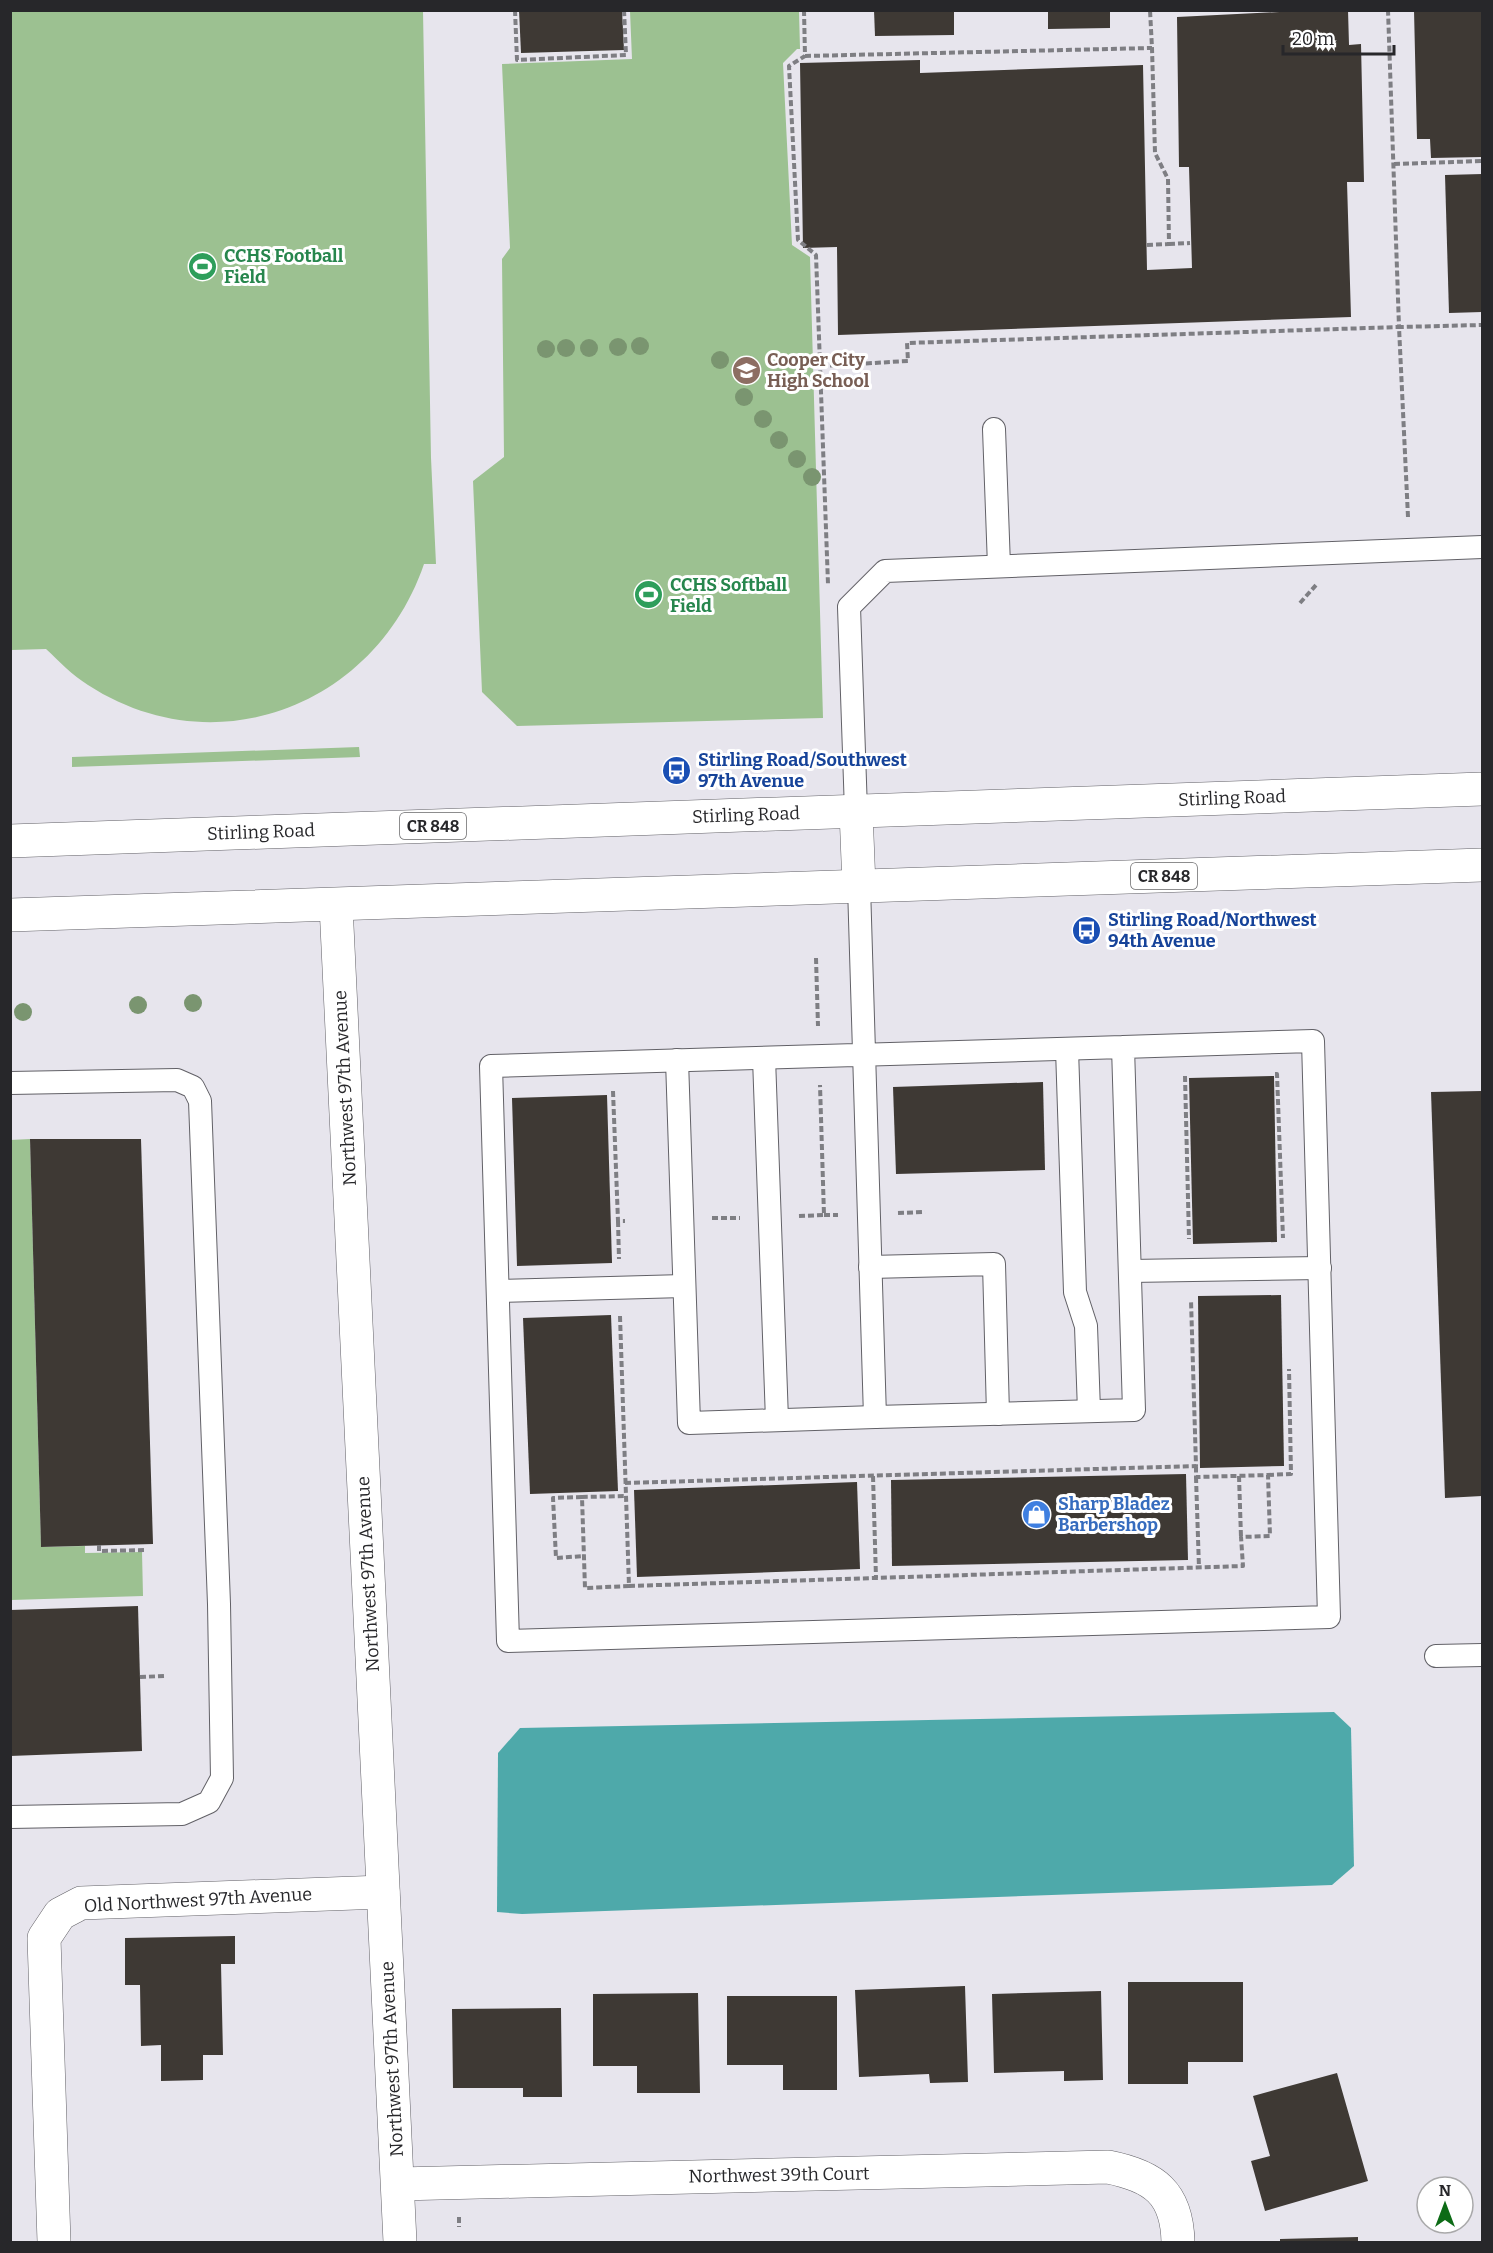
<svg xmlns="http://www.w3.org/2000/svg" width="1493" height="2253" font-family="Bitter,serif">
	<rect width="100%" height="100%" fill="#e7e5ed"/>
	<!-- green -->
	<g fill="#9cc191">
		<path d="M 10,11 L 423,11 L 431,458 L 436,564 L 424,564 C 376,705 216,768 88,685 C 72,675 60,662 46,649 L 11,650 Z"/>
		<polygon points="630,11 799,11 800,49 797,49 783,63 792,245 810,257 823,718 517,726 482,692 473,481 504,457 502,259 510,248 502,64 632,59"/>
		<polygon points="359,747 360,757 72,767 72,757"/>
		<polygon points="30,1139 41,1547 85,1546 85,1553 142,1552 143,1596 11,1600 10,1140"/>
	</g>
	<!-- water -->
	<polygon fill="#4ea9aa" points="1334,1712 1351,1728 1354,1866 1332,1885 522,1914 497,1912 498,1753 520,1728"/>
	<!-- building -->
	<g fill="#3e3934">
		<polygon points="519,10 622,10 624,50 521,53"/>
		<polygon points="874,10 954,10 954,35 875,36"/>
		<polygon points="1048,10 1110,10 1110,28 1048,29"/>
		<polygon points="1318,10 1348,10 1349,45 1361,44 1364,182 1347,182 1351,317 838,335 837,247 803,248 800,63 920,60 920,73 1143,65 1147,270 1192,268 1189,167 1179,167 1177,17"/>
		<polygon points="1414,10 1482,10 1482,157 1431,158 1430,139 1417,139"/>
		<polygon points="1482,174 1482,312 1449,313 1445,175"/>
		<polygon points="1274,1076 1277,1242 1193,1244 1189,1078"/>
		<polygon points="1043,1082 1045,1170 896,1174 893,1087"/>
		<polygon points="1482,1091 1482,1496 1445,1498 1431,1092"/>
		<polygon points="607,1095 612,1263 517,1266 512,1098"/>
		<polygon points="30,1139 141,1139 153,1544 41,1547"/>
		<polygon points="1281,1295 1284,1466 1200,1468 1198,1296"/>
		<polygon points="611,1315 618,1491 530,1494 523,1318"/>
		<polygon points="1186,1474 1188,1560 892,1566 891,1480"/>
		<polygon points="857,1482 860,1569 637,1577 634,1490"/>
		<polygon points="138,1606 142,1751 10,1756 10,1610"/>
		<polygon points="235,1936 235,1964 221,1964 223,2055 203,2055 203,2080 161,2081 161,2045 141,2046 140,1985 125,1985 125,1938"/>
		<polygon points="1128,1982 1243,1982 1243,2062 1188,2062 1188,2084 1128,2084"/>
		<polygon points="965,1986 968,2082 930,2083 929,2074 859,2077 855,1990"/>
		<polygon points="1101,1991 1103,2080 1064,2081 1064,2071 994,2073 992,1994"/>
		<polygon points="698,1993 700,2093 637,2093 637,2066 593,2066 593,1994"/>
		<polygon points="727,1996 837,1996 837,2090 783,2090 783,2065 727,2065"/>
		<polygon points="561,2008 562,2097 523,2097 523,2088 453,2088 452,2009"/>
		<polygon points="1337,2073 1368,2181 1265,2211 1251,2161 1270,2156 1253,2096"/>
		<polygon points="1358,2237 1358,2242 1280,2242 1280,2239"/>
	</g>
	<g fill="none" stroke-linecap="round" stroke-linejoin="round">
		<defs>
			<g id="service">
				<polyline points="994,429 999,566"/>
				<polyline points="856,811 849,607 885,571 1482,547"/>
				<path d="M 859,886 C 864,1063 869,1240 875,1417 L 1134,1410 L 1123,1047 C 913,1054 702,1059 491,1066 L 508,1641 L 1329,1617 L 1313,1041 L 1123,1047"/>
				<polyline points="1067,1049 1075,1292 1086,1326 1089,1411"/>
				<polyline points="764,1058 777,1420"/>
				<polyline points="677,1060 689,1423 875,1417"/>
				<polyline points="10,1083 177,1080 193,1087 200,1101 219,1604 222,1778 209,1802 182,1814 10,1817"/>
				<polyline points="870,1267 994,1264 998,1414"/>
				<polyline points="1130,1271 1320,1268"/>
				<polyline points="498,1291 684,1286"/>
				<polyline points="1436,1656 1482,1655"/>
			</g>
			<g id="minor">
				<polyline points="336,905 400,2242"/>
				<path d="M 399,2184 L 1108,2167 C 1154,2176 1177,2193 1178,2242"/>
				<polyline points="54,2242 44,1938 60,1914 81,1903 383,1892"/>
			</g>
			<g id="primary">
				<polyline points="856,811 859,886"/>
				<polyline points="10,841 1482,789"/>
				<polyline points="10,915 1482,865"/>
			</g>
		</defs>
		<!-- service casing -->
		<use href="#service" stroke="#626167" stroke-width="24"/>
		<!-- minor casing -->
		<use href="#minor" stroke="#626167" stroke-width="34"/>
		<!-- primary casing -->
		<use href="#primary" stroke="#626167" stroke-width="34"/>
		<!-- path -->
		<g stroke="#7e7e83" stroke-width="4" stroke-dasharray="6 3" stroke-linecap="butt">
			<polyline points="515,10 517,60 626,55 624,10"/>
			<polyline points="804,10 805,56 789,66 798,240 816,255 828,584"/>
			<polyline points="805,56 1152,48 1150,10"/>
			<polyline points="1394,164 1482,161"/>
			<polyline points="1169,244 1190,243"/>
			<polyline points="1147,245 1169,244 1168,179 1155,153 1152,48"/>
			<polyline points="821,366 908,361 907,343 1399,327 1388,10"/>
			<polyline points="1408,517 1399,327 1482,325"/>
			<polyline points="1300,603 1316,585"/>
			<polyline points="816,958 818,1026"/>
			<polyline points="1275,1074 1277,1074 1283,1238"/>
			<polyline points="1185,1076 1189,1239"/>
			<polyline points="613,1091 618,1221 625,1221"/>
			<polyline points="898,1213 925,1212"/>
			<polyline points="824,1215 838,1215"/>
			<polyline points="799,1216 824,1215 820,1085"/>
			<polyline points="712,1218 740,1218"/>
			<polyline points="618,1221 619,1259"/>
			<polyline points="620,1316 629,1586 585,1588 582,1497 625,1496"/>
			<polyline points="1268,1475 1291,1474 1289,1369"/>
			<polyline points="873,1476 876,1578"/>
			<polyline points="1239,1476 1241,1537"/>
			<polyline points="1196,1477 1199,1568"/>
			<polyline points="625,1483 1196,1466 1191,1300"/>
			<polyline points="582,1497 553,1498 556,1558 584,1556"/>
			<polyline points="99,1545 99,1551 147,1550"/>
			<polyline points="629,1586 1243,1566 1241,1537 1270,1536 1268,1475 1196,1477 1196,1466"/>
			<polyline points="140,1677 164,1676"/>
			<polyline points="459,2217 459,2227"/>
		</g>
		<!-- service -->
		<use href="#service" stroke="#fff" stroke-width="22"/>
		<!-- minor -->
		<use href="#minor" stroke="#fff" stroke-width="33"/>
		<!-- primary -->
		<use href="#primary" stroke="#fff" stroke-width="33"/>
	</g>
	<!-- trees -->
	<g fill="#7a9570">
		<circle cx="640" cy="346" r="9"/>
		<circle cx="618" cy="347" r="9"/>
		<circle cx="566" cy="348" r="9"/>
		<circle cx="589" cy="348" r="9"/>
		<circle cx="546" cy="349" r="9"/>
		<circle cx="720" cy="360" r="9"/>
		<circle cx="744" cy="397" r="9"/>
		<circle cx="763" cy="419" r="9"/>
		<circle cx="779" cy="440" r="9"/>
		<circle cx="797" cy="459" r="9"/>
		<circle cx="812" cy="477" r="9"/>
		<circle cx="193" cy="1003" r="9"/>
		<circle cx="138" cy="1005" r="9"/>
		<circle cx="23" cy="1012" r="9"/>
	</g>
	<!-- icons -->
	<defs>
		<symbol id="stadium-disc" viewBox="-11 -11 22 22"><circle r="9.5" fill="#2e9e5b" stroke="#fff"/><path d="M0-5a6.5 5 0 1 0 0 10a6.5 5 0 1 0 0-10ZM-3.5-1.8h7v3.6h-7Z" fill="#fff"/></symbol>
		<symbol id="school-disc" viewBox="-11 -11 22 22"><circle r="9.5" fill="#8d6e63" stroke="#fff"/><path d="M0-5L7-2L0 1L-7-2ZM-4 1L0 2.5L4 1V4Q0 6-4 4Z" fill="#fff"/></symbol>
		<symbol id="bus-disc" viewBox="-11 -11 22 22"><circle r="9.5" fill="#1a4fb4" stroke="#fff"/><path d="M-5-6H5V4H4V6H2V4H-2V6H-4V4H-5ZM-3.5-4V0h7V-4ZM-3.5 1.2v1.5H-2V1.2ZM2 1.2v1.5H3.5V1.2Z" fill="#fff"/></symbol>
		<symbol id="shop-disc" viewBox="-11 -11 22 22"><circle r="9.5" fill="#3f7fe0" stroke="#fff"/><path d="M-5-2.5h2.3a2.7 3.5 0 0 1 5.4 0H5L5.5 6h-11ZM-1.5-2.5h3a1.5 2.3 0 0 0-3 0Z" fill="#fff"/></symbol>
	</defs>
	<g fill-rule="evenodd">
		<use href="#stadium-disc" x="186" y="250" width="33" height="33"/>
		<use href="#school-disc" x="730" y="354" width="33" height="33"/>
		<use href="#stadium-disc" x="632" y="578" width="33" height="33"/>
		<use href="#bus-disc" x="660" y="754" width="33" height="33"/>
		<use href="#bus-disc" x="1070" y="914" width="33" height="33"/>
		<use href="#shop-disc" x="1020" y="1498" width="33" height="33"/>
	</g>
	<g text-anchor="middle" stroke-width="6" stroke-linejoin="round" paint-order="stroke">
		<!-- shield labels -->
		<g fill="#fff" stroke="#68686a" stroke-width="1.5">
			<rect x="400" y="813" width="66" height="26" rx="4.5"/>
			<rect x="1131" y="863" width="66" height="26" rx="4.5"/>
		</g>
		<g font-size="16" font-weight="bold" fill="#27272a">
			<text x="433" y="832">CR 848</text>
			<text x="1164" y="882">CR 848</text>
		</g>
		<!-- leisure labels -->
		<g font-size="18" font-weight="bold" fill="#27864d" stroke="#fff" text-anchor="start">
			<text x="224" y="262">CCHS Football<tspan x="224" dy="21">Field</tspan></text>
			<text x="670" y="591">CCHS Softball<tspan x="670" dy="21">Field</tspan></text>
		</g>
		<!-- education labels -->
		<g font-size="18" font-weight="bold" fill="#785e54" stroke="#fff" text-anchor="start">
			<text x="767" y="366">Cooper City<tspan x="767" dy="21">High School</tspan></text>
		</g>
		<!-- transit labels -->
		<g font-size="18" font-weight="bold" fill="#164399" stroke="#fff" text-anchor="start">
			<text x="698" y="766">Stirling Road/Southwest<tspan x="698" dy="21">97th Avenue</tspan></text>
			<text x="1108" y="926">Stirling Road/Northwest<tspan x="1108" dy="21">94th Avenue</tspan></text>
		</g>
		<!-- street labels -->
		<g font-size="18" fill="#27272a" stroke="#fff">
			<text transform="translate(1232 798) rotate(-2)" y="6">Stirling Road</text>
			<text transform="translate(746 815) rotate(-2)" y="6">Stirling Road</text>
			<text transform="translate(261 832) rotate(-2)" y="6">Stirling Road</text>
			<text transform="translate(345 1088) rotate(-93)" y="6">Northwest 97th Avenue</text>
			<text transform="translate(368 1574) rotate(-93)" y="6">Northwest 97th Avenue</text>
			<text transform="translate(198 1900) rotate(-3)" y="6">Old Northwest 97th Avenue</text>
			<text transform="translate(392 2059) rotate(-93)" y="6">Northwest 97th Avenue</text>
			<text transform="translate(779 2175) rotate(-1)" y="6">Northwest 39th Court</text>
		</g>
		<!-- shop labels -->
		<g font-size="18" font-weight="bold" fill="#366cbe" stroke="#fff" text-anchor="start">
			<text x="1058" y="1510">Sharp Bladez<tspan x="1058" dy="21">Barbershop</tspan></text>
		</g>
	</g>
	<!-- border -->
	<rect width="1493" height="2253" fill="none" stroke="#27272a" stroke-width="24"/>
	<!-- north arrow -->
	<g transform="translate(1445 2205)"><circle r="28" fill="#ffffff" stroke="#a9a9aa" stroke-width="1.5"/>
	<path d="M0-4.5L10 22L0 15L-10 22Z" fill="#0d6b16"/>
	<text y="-9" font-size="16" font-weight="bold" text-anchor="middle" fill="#27272a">N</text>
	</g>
	<!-- scale -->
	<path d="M1283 45v9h111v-9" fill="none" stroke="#27272a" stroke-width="3"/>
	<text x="1292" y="45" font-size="18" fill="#27272a" stroke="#ffffff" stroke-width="4.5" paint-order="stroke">20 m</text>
</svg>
